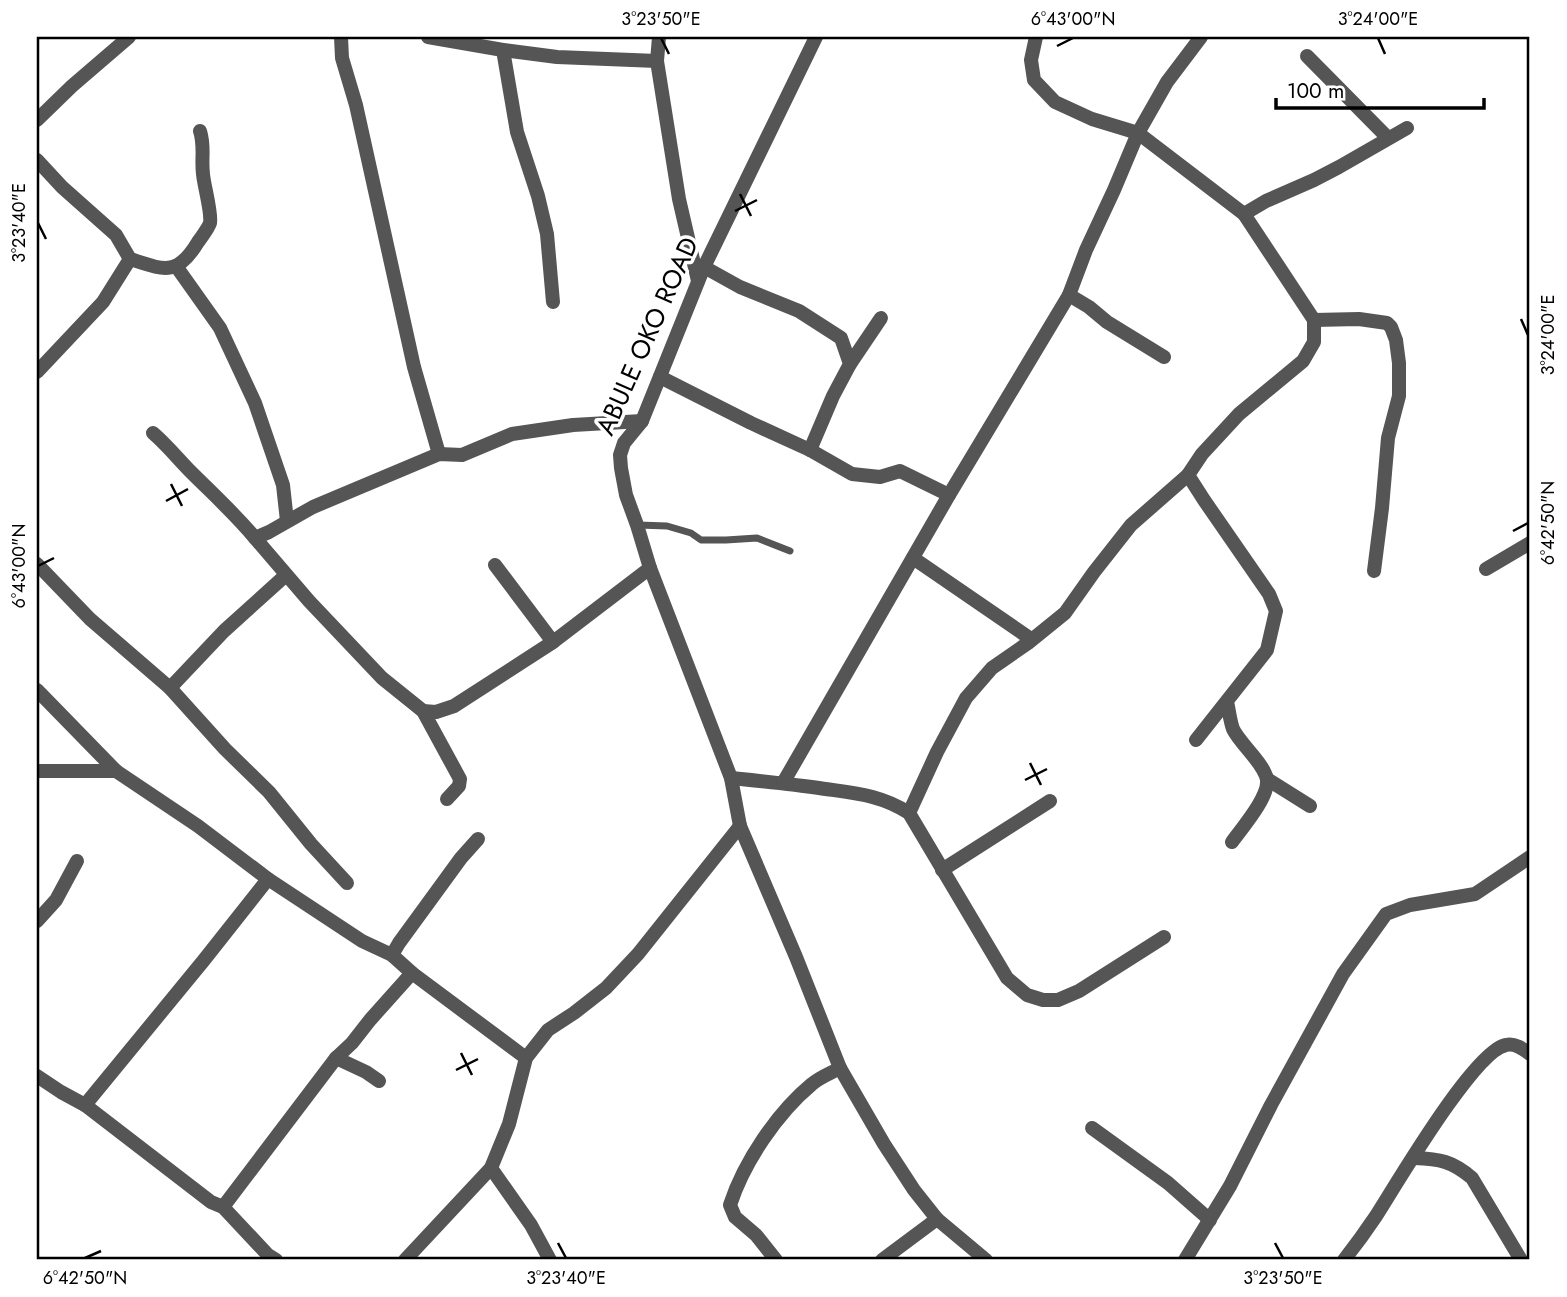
<svg xmlns="http://www.w3.org/2000/svg" width="1567" height="1297" font-family="Jost,sans-serif">
	<rect width="100%" height="100%" fill="#fff"/>
	<g fill="none" stroke-linecap="round" stroke-linejoin="round">
		<!-- lane -->
		<polyline stroke="#555" stroke-width="7" points="638,525 667,526 691,533 701,540 726,540 757,538 790,551"/>
		<!-- street -->
		<g stroke="#555" stroke-width="14">
			<polyline points="341,37 342,58 356,105 414,367 439,454"/>
			<polyline points="428,37 503,50 557,57 657,61"/>
			<polyline points="659,37 657,61 679,199 698,281"/>
			<polyline points="816,37 704,267 642,421 624,443 620,455 621,468 626,495 637,525 650,568 731,778 740,826 796,957 840,1068 884,1144 914,1190 937,1219 986,1260"/>
			<polyline points="1036,37 1031,60 1034,80 1055,102 1092,119 1138,133 1244,214 1314,320 1314,342 1303,361 1239,414 1202,454 1188,475 1204,500 1269,594 1276,611 1267,650 1196,740"/>
			<polyline points="503,50 517,132 538,196 547,234 553,302"/>
			<polyline points="1307,56 1388,138"/>
			<polyline points="37,120 72,86 129,37"/>
			<path d="M 37,160 L 62,187 L 116,235 L 130,259 C 164,270 177,277 198,242 C 202,236 208,229 210,223 C 212,213 204,186 203,174 C 201,158 205,147 200,131"/>
			<polyline points="1244,214 1266,201 1314,180 1339,167 1407,128"/>
			<polyline points="176,266 220,328 255,403 283,485 287,521"/>
			<polyline points="704,267 740,287 799,311 841,338 850,364 833,396 810,450"/>
			<polyline points="1314,320 1359,319 1387,323 1391,327 1396,340 1399,363 1399,396 1388,438 1382,508 1374,571"/>
			<polyline points="1164,357 1107,322 1089,307 1069,295 1086,250 1114,190 1138,133 1167,82 1201,37"/>
			<polyline points="850,364 881,318"/>
			<polyline points="37,372 103,302 130,259"/>
			<polyline points="660,377 751,423 810,450 852,474 880,477 900,471 949,495"/>
			<path d="M 153,433 C 168,446 179,460 192,473 C 214,495 236,515 255,538"/>
			<polyline points="913,558 1031,639"/>
			<polyline points="37,564 90,619 170,688 225,749 269,792 311,844 347,883"/>
			<polyline points="495,565 553,642"/>
			<polyline points="1486,569 1530,543"/>
			<polyline points="170,688 224,631 286,575"/>
			<polyline points="37,690 116,771 198,826 268,879 362,941 392,955 412,973 526,1058"/>
			<path d="M 1227,702 C 1229,710 1230,721 1233,729 C 1240,744 1265,764 1267,780 C 1269,797 1242,828 1232,842"/>
			<polyline points="423,711 436,712 454,706 553,642 650,568"/>
			<polyline points="37,771 116,771"/>
			<path d="M 731,778 C 760,781 790,784 819,788 C 852,793 880,794 909,813 L 1007,978 L 1027,995 L 1043,1000 L 1058,1000 L 1079,991 L 1164,937"/>
			<polyline points="1267,779 1310,806"/>
			<polyline points="783,783 949,495 1069,295"/>
			<polyline points="447,799 459,786 460,779 423,711 382,678 309,601 255,538 269,532 313,507 439,454 462,455 512,434 573,425 642,421"/>
			<polyline points="909,813 937,752 966,698 992,668 1028,643 1065,613 1094,572 1131,525 1188,475"/>
			<polyline points="942,870 1050,801"/>
			<polyline points="37,921 56,900 77,861"/>
			<polyline points="392,955 399,943 461,858 478,839"/>
			<polyline points="37,1076 61,1092 85,1105 211,1202 223,1207 268,1255 276,1260"/>
			<polyline points="379,1081 366,1072 336,1058 352,1043 370,1020 412,973"/>
			<polyline points="85,1105 204,960 268,879"/>
			<polyline points="1092,1128 1168,1183 1210,1220"/>
			<path d="M 1414,1158 C 1440,1159 1452,1161 1472,1178 L 1521,1260"/>
			<polyline points="491,1168 531,1225 550,1260"/>
			<polyline points="223,1207 336,1058"/>
			<polyline points="405,1260 491,1168 509,1124 526,1058 548,1030 574,1013 606,988 638,954 740,826"/>
			<path d="M 776,1260 L 756,1235 L 735,1217 L 730,1205 C 744,1162 777,1113 812,1084 C 820,1077 831,1073 840,1068"/>
			<polyline points="882,1260 937,1219"/>
			<polyline points="1185,1260 1230,1186 1271,1105 1343,974 1386,914 1410,905 1475,894 1530,857"/>
			<path d="M 1344,1260 C 1355,1246 1366,1231 1376,1216 C 1396,1185 1474,1051 1506,1045 C 1515,1043 1523,1049 1530,1054"/>
		</g>
	</g>
	<!-- ticks -->
	<path fill="none" stroke="#000" stroke-width="2.5" d="M 661,38 L 669,54M 1378,38 L 1385,54M 1057,46 L 1073,38M 740,194 L 751,216M 735,211 L 757,200M 38,223 L 46,239M 1521,319 L 1528,335M 171,484 L 182,506M 166,501 L 188,489M 1513,531 L 1528,523M 38,566 L 54,558M 1030,763 L 1041,785M 1025,780 L 1047,769M 461,1053 L 472,1075M 456,1070 L 478,1059M 558,1243 L 566,1258M 1275,1243 L 1283,1258M 85,1258 L 101,1251"/>
	<g text-anchor="middle" stroke-width="7" stroke-linejoin="round" paint-order="stroke">
		<!-- street labels -->
		<g font-size="26" fill="#000" stroke="#fff">
			<text transform="translate(647 336) rotate(-66)" y="9">ABULE OKO ROAD</text>
		</g>
	</g>
	<!-- border -->
	<rect width="1567" height="1297" fill="none" stroke="#ffffff" stroke-width="77"/>
	<!-- scale -->
	<path d="M1276 98v10h208v-10" fill="none" stroke="#000000" stroke-width="3.5"/>
	<text x="1287" y="98" font-size="21" fill="#000000" stroke="#ffffff" stroke-width="5" paint-order="stroke">100 m</text>
	<rect x="38" y="38" width="1490" height="1220" fill="none" stroke="#000" stroke-width="2.5"/>
	<g font-size="18" text-anchor="middle" fill="#000">
		<text x="661" y="25">3°23'50"E</text>
		<text x="1073" y="25">6°43'00"N</text>
		<text x="1378" y="25">3°24'00"E</text>
		<text transform="translate(19 223) rotate(-90)" y="6">3°23'40"E</text>
		<text transform="translate(1548 335) rotate(-90)" y="6">3°24'00"E</text>
		<text transform="translate(1548 523) rotate(-90)" y="6">6°42'50"N</text>
		<text transform="translate(19 566) rotate(-90)" y="6">6°43'00"N</text>
		<text x="85" y="1284">6°42'50"N</text>
		<text x="566" y="1284">3°23'40"E</text>
		<text x="1283" y="1284">3°23'50"E</text>
	</g>
</svg>
